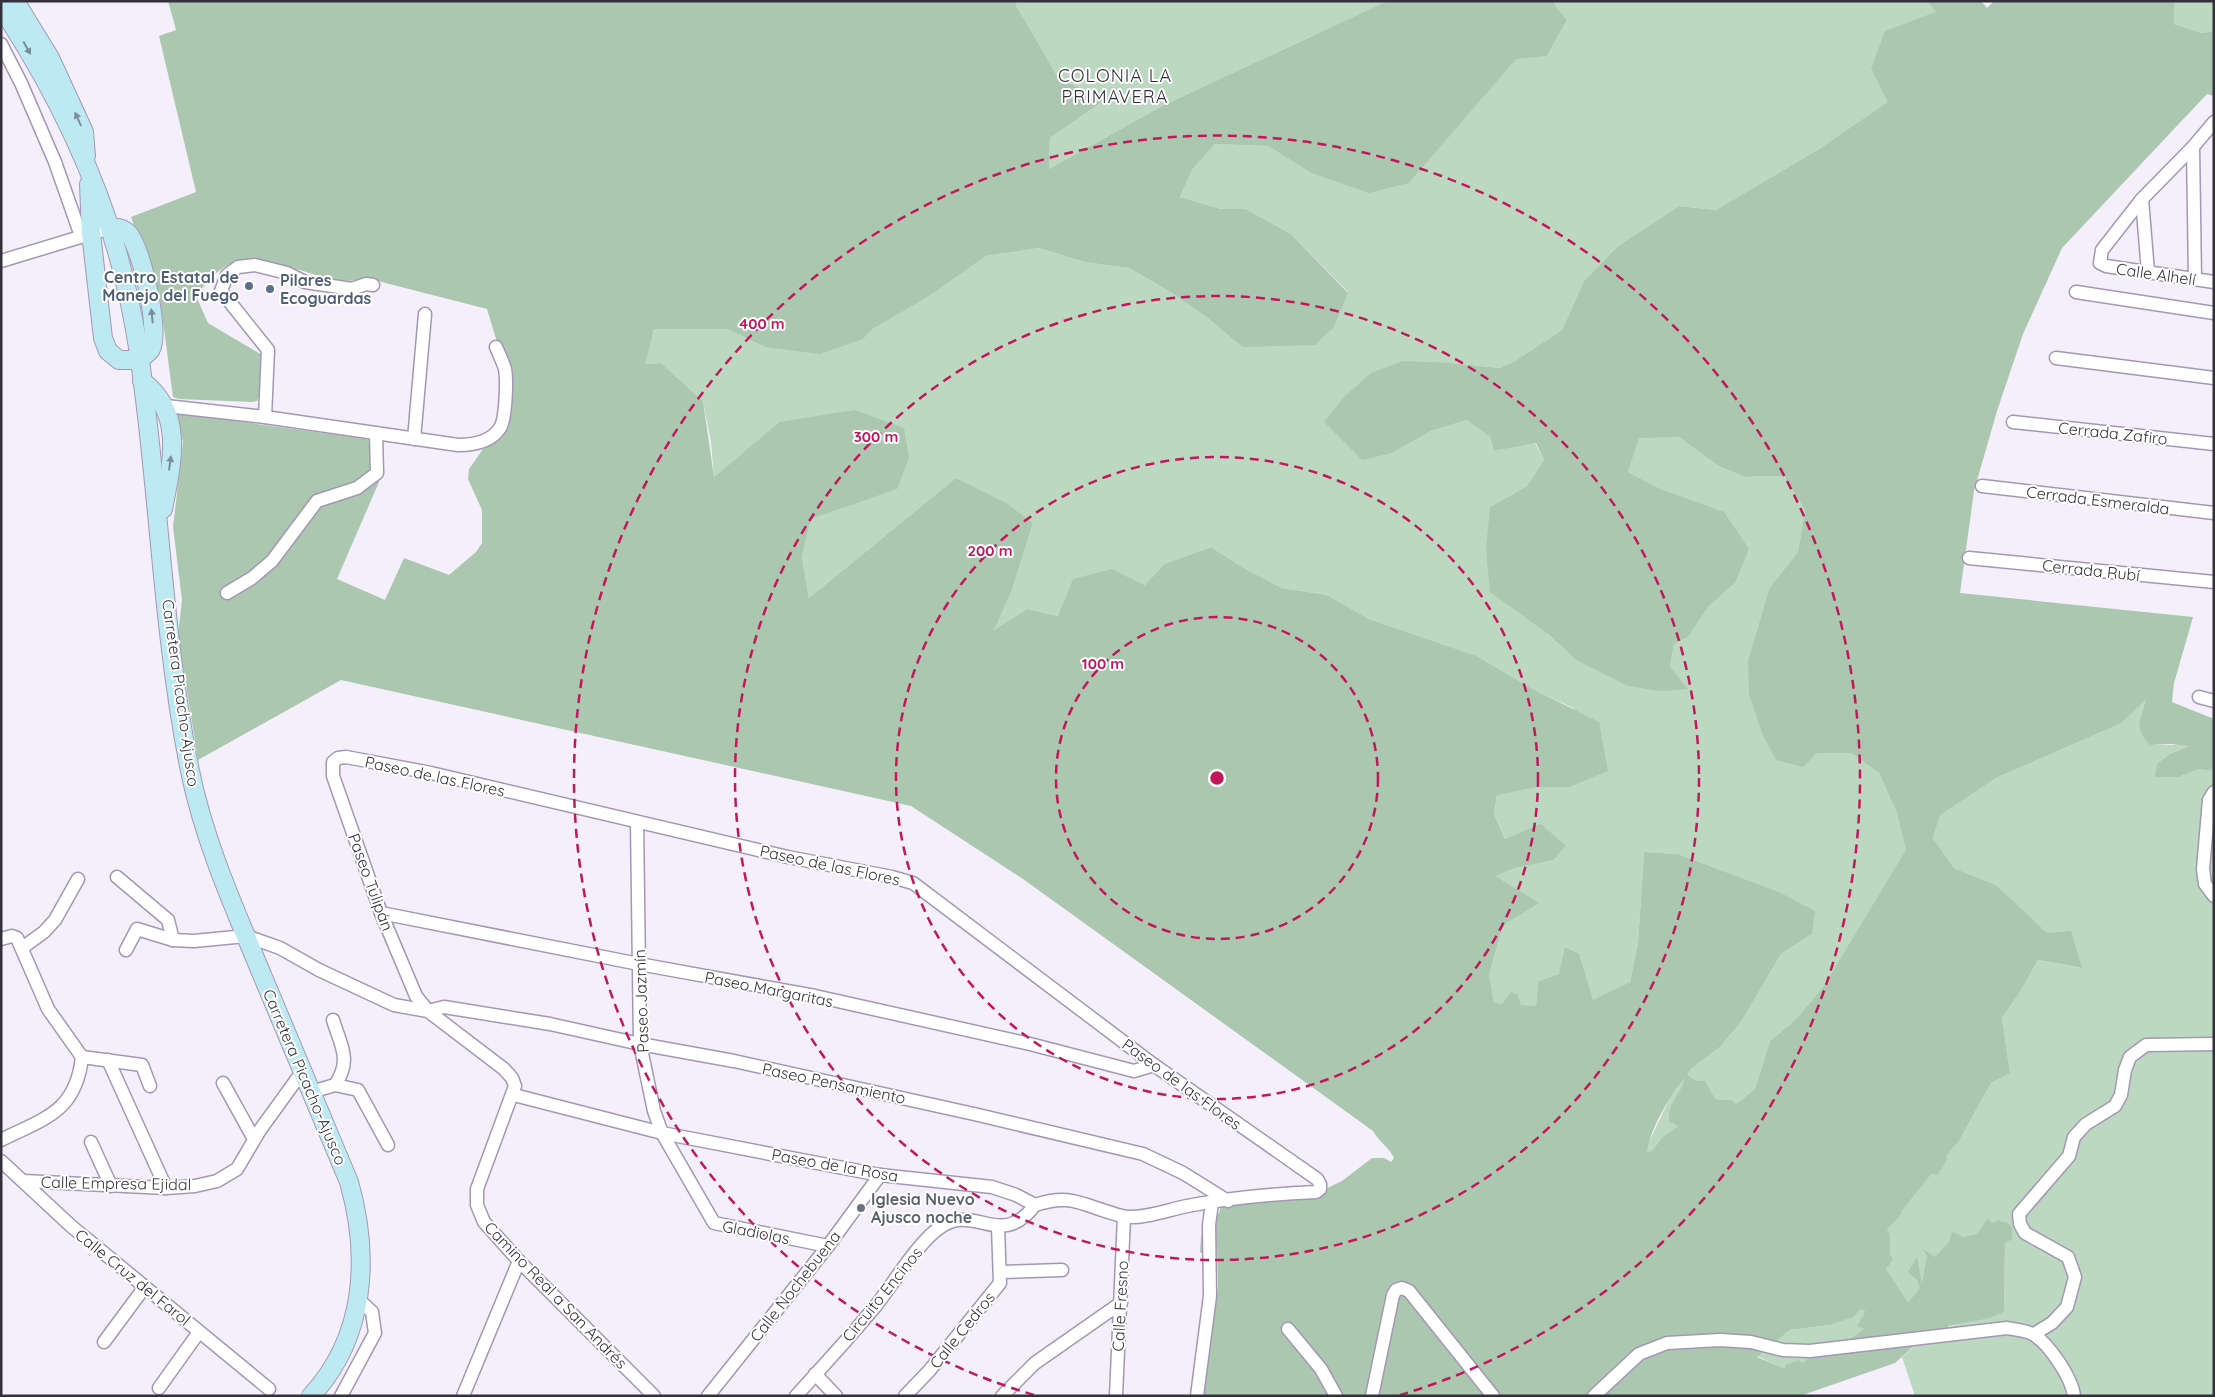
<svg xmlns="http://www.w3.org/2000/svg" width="2215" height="1397" font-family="Quicksand,sans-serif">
	<rect width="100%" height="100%" fill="#f4effb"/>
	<!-- green -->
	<g fill="#bcd8c1">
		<polygon points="1016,1 1388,1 1162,106 1049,169 1050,138 1106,99 1059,79 1015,6"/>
		<polygon points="1552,1 1927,1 1936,12 1871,69 1889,102 1819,149 1716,210 1679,206 1618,246 1584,281 1562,330 1515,361 1501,368 1450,363 1392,453 1431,431 1467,420 1490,437 1494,451 1535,443 1544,460 1527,486 1490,507 1548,634 1576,660 1670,667 1674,644 1688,637 1709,606 1735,583 1663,490 1628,472 1639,437 1679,437 1717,465 1744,477 1784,476 1805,510 1798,552 1770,587 1817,753 1851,753 1879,773 1897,813 1907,850 1823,987 1797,1018 1770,1041 1755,1089 1730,1110 1644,1163 1648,1144 1670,1098 1691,1069 1720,1047 1741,1022 1781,954 1812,934 1777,891 1678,854 1644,852 1638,942 1630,982 1593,1001 1585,979 1559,974 1538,981 1536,1007 1494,1004 1489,975 1503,925 1494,876 1518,867 1494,814 1497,794 1538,787 1569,787 1573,708 1533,689 1477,656 1369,619 1327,595 1282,588 1242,567 1211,547 1164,564 1145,585 1112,569 1059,616 1027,609 993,631 1012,590 1033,523 956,478 809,598 802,557 811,519 850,505 779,422 714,477 711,442 703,401 661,363 644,364 654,329 727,329 765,347 863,339 873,329 928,297 986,256 1039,248 1084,262 1129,268 1172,293 1209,319 1242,347 1334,327 1348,292 1291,234 1246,209 1221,209 1180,197 1192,170 1215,144 1268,146 1309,172 1409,183 1516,58 1547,56 1567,20"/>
		<polygon points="2174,1 2214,1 2214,31 2202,33 2174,24"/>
		<polygon points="2147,697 2150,745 2189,745 2172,753 2179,777 2198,769 2210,771 2214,767 2214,1396 1915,1396 1902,1357 1930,1332 2004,1312 2005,1237 1892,1322 1799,1376 1757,1356 1790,1330 1830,1325 1878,1242 1930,1174 1959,1141 1991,1083 2010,1073 2002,1018 2020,992 2038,960 2081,968 1996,885 1954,868 1933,838 1940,814 1996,778 2122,723"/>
	</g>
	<!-- forest -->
	<path fill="#abc7b0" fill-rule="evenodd" d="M 168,1 L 1016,1 L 1016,6 L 1059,79 L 1106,99 L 1050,138 L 1049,169 L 1162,106 L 1381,4 L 1388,1 L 1552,1 L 1567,20 L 1547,56 L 1516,59 L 1409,183 L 1369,193 L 1309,172 L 1268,146 L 1215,144 L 1192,170 L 1180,197 L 1221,209 L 1246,209 L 1291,234 L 1348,293 L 1334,327 L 1315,345 L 1242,347 L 1209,319 L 1172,293 L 1129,268 L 1084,262 L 1039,248 L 986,256 L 928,297 L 873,329 L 863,339 L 820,354 L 765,347 L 727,329 L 654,329 L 645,364 L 661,363 L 703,401 L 714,477 L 779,422 L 855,410 L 904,428 L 909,458 L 897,489 L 811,519 L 802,557 L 809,598 L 956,478 L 1006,503 L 1033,523 L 1012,590 L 994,630 L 1027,609 L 1058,616 L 1073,579 L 1112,569 L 1145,585 L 1164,564 L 1211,547 L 1242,567 L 1282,588 L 1327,595 L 1369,619 L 1477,656 L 1533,689 L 1599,722 L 1608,771 L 1569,787 L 1538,787 L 1497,795 L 1494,814 L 1505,839 L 1541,824 L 1566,846 L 1553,860 L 1518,867 L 1495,876 L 1539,903 L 1503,925 L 1489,975 L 1494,1003 L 1502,1004 L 1511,992 L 1517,995 L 1521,1005 L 1536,1006 L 1538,981 L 1559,974 L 1565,947 L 1579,954 L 1593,1000 L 1630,982 L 1638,942 L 1644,852 L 1678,854 L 1777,891 L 1815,911 L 1812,934 L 1781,954 L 1741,1022 L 1720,1047 L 1691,1069 L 1687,1075 L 1696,1081 L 1705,1081 L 1712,1094 L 1717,1100 L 1731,1100 L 1736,1104 L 1735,1105 L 1755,1089 L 1770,1041 L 1797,1018 L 1823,987 L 1906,850 L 1897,813 L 1879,773 L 1851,753 L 1817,753 L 1803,767 L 1776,760 L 1762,733 L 1749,694 L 1748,661 L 1770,587 L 1798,552 L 1805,510 L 1784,476 L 1744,477 L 1717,465 L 1679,437 L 1639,438 L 1628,472 L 1663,490 L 1724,512 L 1749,549 L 1735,583 L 1709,606 L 1688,637 L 1674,644 L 1670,667 L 1688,689 L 1661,691 L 1628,686 L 1576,660 L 1548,634 L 1490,592 L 1486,549 L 1490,507 L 1527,486 L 1544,460 L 1536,443 L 1494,451 L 1490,437 L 1467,420 L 1431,431 L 1392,453 L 1362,460 L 1324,422 L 1345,396 L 1371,373 L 1403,361 L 1450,363 L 1500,368 L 1515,361 L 1562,330 L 1584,281 L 1618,246 L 1679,206 L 1716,210 L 1819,149 L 1888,102 L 1871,69 L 1885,31 L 1936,12 L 1927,1 L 1981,1 L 1987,8 L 1994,1 L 2174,1 L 2174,24 L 2202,33 L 2214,31 L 2214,96 L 2207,94 L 2062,248 L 2023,334 L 1997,411 L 1974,491 L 1960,593 L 2193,617 L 2174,683 L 2172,702 L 2214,719 L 2214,767 L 2210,771 L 2198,769 L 2179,777 L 2155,777 L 2157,764 L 2172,753 L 2188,746 L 2171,744 L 2150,745 C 2132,726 2142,719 2146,699 L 2122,723 L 1996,778 L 1940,815 L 1933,838 L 1954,868 L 1996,885 L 2047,933 L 2071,931 L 2082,968 L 2038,960 L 2020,992 L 2002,1018 L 2010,1073 L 1991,1083 L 1959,1141 L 1946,1156 L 1947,1159 L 1938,1175 L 1931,1174 L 1901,1212 L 1902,1213 L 1887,1230 L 1890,1234 L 1890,1254 L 1893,1259 L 1886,1269 L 1908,1303 L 1920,1288 L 1917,1280 L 1908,1272 L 1917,1257 L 1922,1284 L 1927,1257 L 1923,1249 L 1935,1257 L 1949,1242 L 1952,1232 L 1964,1237 L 1977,1234 L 1988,1218 L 1992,1223 L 2000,1220 L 2001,1222 L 2006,1222 L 2012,1227 L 2012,1239 L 2005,1243 L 2004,1312 L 1990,1318 L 1949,1326 L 1947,1328 L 1918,1342 L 1895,1363 L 1800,1396 L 1201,1396 L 1218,1287 L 1217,1249 L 1210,1259 L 1200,1252 L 1201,1237 L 1211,1221 L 1216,1225 L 1215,1218 L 1219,1213 L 1221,1206 L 1265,1188 L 1276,1192 L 1319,1192 L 1342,1181 L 1372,1158 L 1384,1158 L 1391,1162 L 1394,1158 C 1389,1147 1379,1142 1373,1131 L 1023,879 L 911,806 L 341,680 L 198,760 L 178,635 L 182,600 L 173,527 L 183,442 L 177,413 L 197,412 L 257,424 L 366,439 L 373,443 L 379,482 L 337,579 L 385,600 L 404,558 L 449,575 L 476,552 L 482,543 L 482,510 L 468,479 L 469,469 L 483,449 L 498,438 L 509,367 L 496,339 L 487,309 L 370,279 C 355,281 342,282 328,278 C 299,272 250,248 223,268 C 212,275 204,286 196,296 L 208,323 L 262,355 L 259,397 L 257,401 L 252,402 L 179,399 L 173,397 L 160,299 L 131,217 L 196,192 L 159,36 L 176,30 ZM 1685,1078 C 1681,1095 1668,1101 1669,1121 L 1678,1126 L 1661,1139 L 1653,1150 L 1647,1153 C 1649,1131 1670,1095 1685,1078 ZM 1860,1310 L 1865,1310 L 1864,1315 L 1857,1326 L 1864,1329 L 1841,1346 L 1816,1358 L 1809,1358 L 1802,1363 L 1799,1360 L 1785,1365 L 1785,1369 L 1757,1357 L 1790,1330 L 1830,1325 L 1853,1317 Z"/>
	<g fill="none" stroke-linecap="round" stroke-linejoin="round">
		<defs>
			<g id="minor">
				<polyline points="1,44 21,83 55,162 81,236"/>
				<polyline points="2214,122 2193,147 2142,199 2102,250 2100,263 2106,266 2214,282"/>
				<polyline points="2193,147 2195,279"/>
				<polyline points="2142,199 2148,272"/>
				<polyline points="1,261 110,228"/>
				<polyline points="2076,292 2214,313"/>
				<polyline points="2056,358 2214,378"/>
				<path d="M 166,406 L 265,417 L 458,445 C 473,445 491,442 500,428 C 506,419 507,380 505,369 C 503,362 499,354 496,347"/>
				<polyline points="265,417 268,350 221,291 227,275 238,267 255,265 287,273 305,282 352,289 366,284 373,285"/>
				<polyline points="2013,422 2214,444"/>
				<polyline points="414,439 425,314"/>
				<polyline points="1982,486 2214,513"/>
				<polyline points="1969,558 2214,582"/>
				<polyline points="227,593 252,578 272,561 317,501 357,488 377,473 376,433"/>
				<polyline points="2199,697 2214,701"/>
				<polyline points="2214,792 2209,800 2203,869 2205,884 2214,896"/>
				<polyline points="637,822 640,1044 654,1111 662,1133 714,1223 828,1246"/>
				<polyline points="117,877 168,920 173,940"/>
				<polyline points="381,913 639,964 815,996 1030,1044 1134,1071 1154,1065"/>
				<polyline points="1,939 12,936 17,938 48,1009 82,1057"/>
				<polyline points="22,948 44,932 55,920 78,879"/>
				<polyline points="126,950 137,929 173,940 194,941 246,936 280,948 319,970 394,1005 428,1011 504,1069 512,1078 515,1086 477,1189 477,1205 484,1222 519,1261 654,1396"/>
				<path d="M 333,1020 C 341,1046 352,1060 335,1085"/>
				<polyline points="82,1057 142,1065 150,1086"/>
				<polyline points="108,1060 166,1188"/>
				<polyline points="223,1083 254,1139"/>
				<polyline points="311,1092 335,1085 358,1090 388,1145"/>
				<path d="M 514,1095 L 662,1133 L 880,1175 L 992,1187 L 1016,1195 L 1035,1205 C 1065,1195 1076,1201 1105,1211 C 1112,1213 1119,1216 1127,1217 C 1147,1218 1167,1210 1187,1206 C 1229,1198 1273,1194 1316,1192 L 1320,1189 L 1320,1184 L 1317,1179 L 1154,1065 L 913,883 L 892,877 L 788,857 L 431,773 L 346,757 L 338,758 L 333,762 L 333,776 L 381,913 L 416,996 L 428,1011 L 444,1007 L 550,1024 L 640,1044 L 734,1061 L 974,1114 L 1143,1154 L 1183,1173 L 1228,1201"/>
				<path d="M 1,1140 C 45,1118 76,1112 82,1057"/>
				<polyline points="91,1142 111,1186"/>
				<polyline points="1,1161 71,1226 269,1389"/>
				<polyline points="23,1181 166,1188 195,1186 217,1181 237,1169 260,1130 302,1072"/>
				<polyline points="1001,1272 1062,1270"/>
				<polyline points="1288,1329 1321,1369 1336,1396"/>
				<polyline points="2034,1334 2052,1323 2067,1307 2075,1277 2068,1257 2025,1233 2020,1224 2019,1214 2069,1156 2074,1137 2086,1124 2115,1106 2121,1095 2125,1070 2130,1057 2146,1045 2214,1044"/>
				<polyline points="104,1342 144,1288"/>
				<polyline points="815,1374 836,1396"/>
				<polyline points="159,1388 199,1332"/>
				<polyline points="341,1396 375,1333 372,1312 358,1299"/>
				<polyline points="463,1396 519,1261"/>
				<polyline points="708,1396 828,1246 880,1175"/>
				<path d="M 796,1396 C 822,1367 849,1338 874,1308 C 892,1286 919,1240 942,1226 C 976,1204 1001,1250 1035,1205"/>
				<polyline points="905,1396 929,1371 1000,1283 998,1227"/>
				<polyline points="1002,1396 1035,1363 1121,1303"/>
				<polyline points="1116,1396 1124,1217"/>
				<polyline points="1197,1396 1210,1296 1209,1225 1212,1203"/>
				<polyline points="1372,1396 1393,1295 1396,1290 1402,1288 1409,1291 1493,1396"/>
				<path d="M 1594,1396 L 1639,1354 L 1667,1343 L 1720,1340 L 1751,1342 L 1783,1350 L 1810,1351 L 2007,1328 C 2016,1330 2026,1330 2034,1335 C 2049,1344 2072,1378 2074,1396"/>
			</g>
			<g id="secondary">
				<polyline points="15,1 50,58 84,132 86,156"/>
				<path d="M 1,7 C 58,94 106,193 128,295 C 138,338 143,382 148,425 C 161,540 167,657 190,771 C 204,840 233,905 260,970 C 290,1041 319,1112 349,1182 C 370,1256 366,1337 311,1396"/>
				<path d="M 89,184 L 91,233 L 103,338 L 108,351 L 119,360 L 139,360 C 142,357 149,353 151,349 C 160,331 142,248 128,233 C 123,228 117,227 110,228"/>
				<path d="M 142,381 C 185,413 172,463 163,509"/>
			</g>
		</defs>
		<!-- minor casing -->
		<use href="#minor" stroke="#a398b4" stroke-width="15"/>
		<!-- secondary casing -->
		<use href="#secondary" stroke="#a398b4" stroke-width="20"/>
		<!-- minor -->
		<use href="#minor" stroke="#fff" stroke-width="12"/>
		<!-- secondary -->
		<use href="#secondary" stroke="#bdeaf2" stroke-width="18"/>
	</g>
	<!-- one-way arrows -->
	<defs><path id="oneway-solid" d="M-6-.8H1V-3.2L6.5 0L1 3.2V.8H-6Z" transform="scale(1.25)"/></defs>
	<g fill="#798e97">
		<use href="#oneway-solid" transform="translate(27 48) rotate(61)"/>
		<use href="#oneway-solid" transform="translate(78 119) rotate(-114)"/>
		<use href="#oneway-solid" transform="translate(152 316) rotate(-96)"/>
		<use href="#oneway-solid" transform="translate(170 463) rotate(-82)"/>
	</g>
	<!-- distance rings -->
	<g fill="none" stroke="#c2185b" stroke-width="2.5" stroke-dasharray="9 6">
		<circle cx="1217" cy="778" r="161"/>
		<circle cx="1217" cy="778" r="321"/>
		<circle cx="1217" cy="778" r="482"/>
		<path d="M1034 1395A643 643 0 1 1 1400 1395"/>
	</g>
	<!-- markers -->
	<g fill="#5c6f8a" stroke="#fff" stroke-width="2">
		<circle cx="249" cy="286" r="5"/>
		<circle cx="270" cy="289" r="5"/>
	</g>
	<circle fill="#6b7280" stroke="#fff" stroke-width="2" cx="861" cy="1208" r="5"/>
	<g text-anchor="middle" stroke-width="4" stroke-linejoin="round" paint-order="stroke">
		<!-- street labels -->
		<g font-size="16" fill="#35313c" stroke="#fff">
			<text transform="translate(2156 274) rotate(8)" y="6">Calle Alhelí</text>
			<text transform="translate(2113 433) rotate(6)" y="6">Cerrada Zafiro</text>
			<text transform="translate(2098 500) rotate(7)" y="6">Cerrada Esmeralda</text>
			<text transform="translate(2091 570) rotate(6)" y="6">Cerrada Rubí</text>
			<text transform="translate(181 693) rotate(82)" y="6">Carretera Picacho-Ajusco</text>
			<text transform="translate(435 776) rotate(12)" y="6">Paseo de las Flores</text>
			<text transform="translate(830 865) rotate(12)" y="6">Paseo de las Flores</text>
			<text transform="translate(371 882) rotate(70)" y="6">Paseo Tulipán</text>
			<text transform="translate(769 989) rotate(11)" y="6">Paseo Margaritas</text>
			<text transform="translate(641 1001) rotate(-92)" y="6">Paseo Jazmín</text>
			<text transform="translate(305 1077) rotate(67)" y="6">Carretera Picacho-Ajusco</text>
			<text transform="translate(834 1083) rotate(12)" y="6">Paseo Pensamiento</text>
			<text transform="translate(1182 1084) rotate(36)" y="6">Paseo de las Flores</text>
			<text transform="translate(835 1165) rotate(10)" y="6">Paseo de la Rosa</text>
			<text transform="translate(116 1183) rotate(1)" y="6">Calle Empresa Ejidal</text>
			<text transform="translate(756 1232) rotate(11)" y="6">Gladiolas</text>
			<text transform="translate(133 1277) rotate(39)" y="6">Calle Cruz del Farol</text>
			<text transform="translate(795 1286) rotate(-52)" y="6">Calle Nochebuena</text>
			<text transform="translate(882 1294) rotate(-51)" y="6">Circuito Encinos</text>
			<text transform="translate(556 1295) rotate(46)" y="6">Camino Real a San Andrés</text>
			<text transform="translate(1120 1306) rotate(-87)" y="6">Calle Fresno</text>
			<text transform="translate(962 1330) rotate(-51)" y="6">Calle Cedros</text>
		</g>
		<!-- service labels -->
		<g font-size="16" font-weight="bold" fill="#4e5e75" stroke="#fff" text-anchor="end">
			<text x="239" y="283">Centro Estatal de<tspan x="239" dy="18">Manejo del Fuego</tspan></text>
			<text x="280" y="286" text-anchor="start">Pilares<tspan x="280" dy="18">Ecoguardas</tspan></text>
		</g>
		<!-- worship labels -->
		<g font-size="16" font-weight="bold" fill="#5b616d" stroke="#fff" text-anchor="start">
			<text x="871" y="1205">Iglesia Nuevo<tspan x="871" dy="18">Ajusco noche</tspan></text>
		</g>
		<!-- neighbourhood labels -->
		<g font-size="18" letter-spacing="1" fill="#35313c" stroke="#fff">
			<text x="1115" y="82">COLONIA LA<tspan x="1115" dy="21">PRIMAVERA</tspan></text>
		</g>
	</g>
	<circle cx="1217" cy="778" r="8" fill="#c2185b" stroke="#fff" stroke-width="2.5"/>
	<g font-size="15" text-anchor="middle" font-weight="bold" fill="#c2185b" stroke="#fff" stroke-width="4" stroke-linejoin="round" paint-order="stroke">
		<text x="762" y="329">400 m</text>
		<text x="876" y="442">300 m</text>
		<text x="990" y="556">200 m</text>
		<text x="1103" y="669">100 m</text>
	</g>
	<!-- border -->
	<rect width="2215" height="1397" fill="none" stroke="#35313c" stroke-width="5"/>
</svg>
